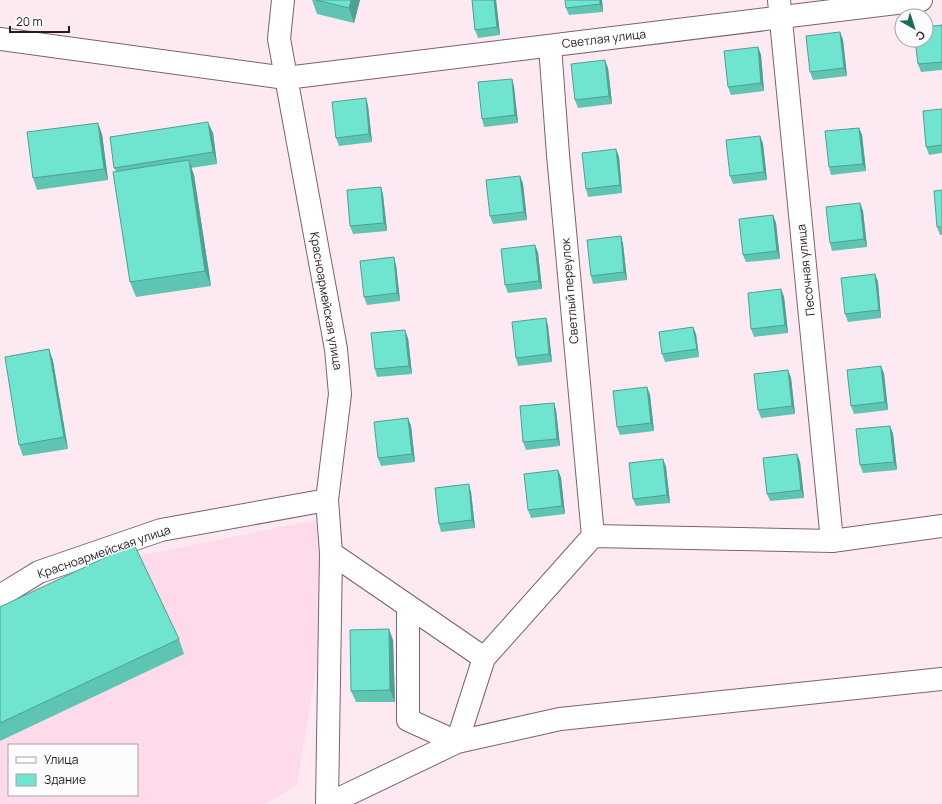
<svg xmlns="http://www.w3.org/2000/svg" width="942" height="804" font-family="Manrope,sans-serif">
	<rect width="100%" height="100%" fill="#fde9f2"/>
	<!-- built -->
	<path fill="#fddbeb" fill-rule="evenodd" d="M 316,520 L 324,622 L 297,785 L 265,804 L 0,804 L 0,611 L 78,571 L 143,555 ZM 9,745 L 137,745 L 137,795 L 9,795 Z"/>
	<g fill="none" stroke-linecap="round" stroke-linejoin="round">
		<defs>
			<g id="minor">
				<polyline points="779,0 832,541"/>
				<polyline points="0,39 286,78 921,0"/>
				<polyline points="550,46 558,155 593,536"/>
				<polyline points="331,553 484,658"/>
				<polyline points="0,596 39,572 161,530 327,500 340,394 336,349 279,39 283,0"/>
				<polyline points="408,606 408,720 457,742 484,658 593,536 832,541 942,526"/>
				<polyline points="327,804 331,553 327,500"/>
				<polyline points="328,804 457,742 560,719 942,679"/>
			</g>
		</defs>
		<!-- minor casing -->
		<use href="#minor" stroke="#7e616f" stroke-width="24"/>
		<!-- minor -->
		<use href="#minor" stroke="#fff" stroke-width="22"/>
	</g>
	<!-- wall -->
	<g fill="#5fc5b3">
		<polygon points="312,0 360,0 354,23 317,14"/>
		<polygon points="472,0 496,0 500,35 478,38 475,30"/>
		<polygon points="602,0 603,12 569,15 566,8"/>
		<polygon points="942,25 942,70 921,72 918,64"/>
		<polygon points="840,32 843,40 847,76 813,80 810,72"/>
		<polygon points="758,47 761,55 764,91 731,95 728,87"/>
		<polygon points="608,68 612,104 578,108 575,100"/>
		<polygon points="512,79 514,87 518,123 484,127 482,119"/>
		<polygon points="366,98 368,106 372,142 339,146 336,138"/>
		<polygon points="942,109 942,153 929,155 926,147"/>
		<polygon points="859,128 862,135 866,171 831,175 829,167"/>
		<polygon points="213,133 217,164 191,168 194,175 211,286 136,297 130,282 116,171 114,168"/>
		<polygon points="102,134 108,180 37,190 33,178"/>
		<polygon points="760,136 763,144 767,180 733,184 730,176"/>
		<polygon points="616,149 619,157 622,193 588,197 586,189"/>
		<polygon points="520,176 523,184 527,220 493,224 490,216"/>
		<polygon points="381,187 383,195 387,231 353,234 350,226"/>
		<polygon points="942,190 942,235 940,235 937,227"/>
		<polygon points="860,203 863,211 867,247 832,251 830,243"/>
		<polygon points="773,215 776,223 780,259 746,262 743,255"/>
		<polygon points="621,236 623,244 627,280 593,284 591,276"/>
		<polygon points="535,245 538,253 542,289 508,293 505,285"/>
		<polygon points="396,265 400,301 367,305 364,297"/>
		<polygon points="875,274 878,282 881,318 848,322 845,314"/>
		<polygon points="781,289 784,297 788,333 754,337 751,329"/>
		<polygon points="546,318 548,326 552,362 518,366 516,358"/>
		<polygon points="693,327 696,334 699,357 665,362 662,354"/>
		<polygon points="408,338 412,374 377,377 375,369"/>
		<polygon points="49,349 53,361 68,449 23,456 19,445"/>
		<polygon points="881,366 884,374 888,410 854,414 851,406"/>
		<polygon points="788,370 791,378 795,414 761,418 758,410"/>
		<polygon points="647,387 650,395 654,431 620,435 617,427"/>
		<polygon points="554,403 556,410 560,446 526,450 523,442"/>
		<polygon points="408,418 411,426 415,462 381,466 378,458"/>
		<polygon points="890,426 893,434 897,470 863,473 860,465"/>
		<polygon points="797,454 800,462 804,498 770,501 767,494"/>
		<polygon points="663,459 666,467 670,503 636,506 633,499"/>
		<polygon points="558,470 561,478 565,514 531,518 528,510"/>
		<polygon points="471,492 475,528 441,532 439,524"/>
		<polygon points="0,607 179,639 184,654 0,741"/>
		<polygon points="393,640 395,702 356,702 351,691"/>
	</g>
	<!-- shaded-wall -->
	<g fill="#4ea092">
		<polygon points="351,0 360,0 354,23 349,8"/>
		<polygon points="494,0 496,0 500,35 497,27"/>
		<polygon points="600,0 602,0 603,12 600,4"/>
		<polygon points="840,32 843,40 847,76 844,68"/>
		<polygon points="758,47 761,55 764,91 761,83"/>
		<polygon points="605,60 608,68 612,104 609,96"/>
		<polygon points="512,79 514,87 518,123 515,115"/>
		<polygon points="366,98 368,106 372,142 369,134"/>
		<polygon points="208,122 213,133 217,164 213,152"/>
		<polygon points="98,123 102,134 108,180 104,169"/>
		<polygon points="859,128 862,135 866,171 863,164"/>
		<polygon points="760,136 763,144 767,180 764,172"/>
		<polygon points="616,149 619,157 622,193 620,185"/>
		<polygon points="189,160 194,175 211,286 205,271"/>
		<polygon points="520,176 523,184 527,220 524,212"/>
		<polygon points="381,187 383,195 387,231 384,223"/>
		<polygon points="860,203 863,211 867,247 864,239"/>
		<polygon points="773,215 776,223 780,259 777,251"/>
		<polygon points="621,236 623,244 627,280 624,272"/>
		<polygon points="535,245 538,253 542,289 539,281"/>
		<polygon points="394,257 396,265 400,301 397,293"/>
		<polygon points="875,274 878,282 881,318 879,310"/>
		<polygon points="781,289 784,297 788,333 785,325"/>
		<polygon points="546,318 548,326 552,362 549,354"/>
		<polygon points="693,327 696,334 699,357 697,349"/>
		<polygon points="405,330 408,338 412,374 409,366"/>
		<polygon points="49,349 53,361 68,449 64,437"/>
		<polygon points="881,366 884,374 888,410 885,402"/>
		<polygon points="788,370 791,378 795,414 792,406"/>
		<polygon points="647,387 650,395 654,431 651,423"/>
		<polygon points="554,403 556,410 560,446 557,439"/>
		<polygon points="408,418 411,426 415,462 412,454"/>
		<polygon points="890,426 893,434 897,470 894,462"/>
		<polygon points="797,454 800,462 804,498 801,490"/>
		<polygon points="663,459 666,467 670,503 667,495"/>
		<polygon points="558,470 561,478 565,514 562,506"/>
		<polygon points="469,484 471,492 475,528 472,520"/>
		<polygon points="389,629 393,640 395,702 390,690"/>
	</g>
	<!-- building -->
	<g fill="#6fe5d0" stroke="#4ea092">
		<polygon points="316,0 351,0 349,8"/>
		<polygon points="472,0 494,0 497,27 475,30"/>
		<polygon points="565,0 600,0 600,4 566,8"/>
		<polygon points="942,25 942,62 918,64 915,40 926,40 926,27"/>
		<polygon points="840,32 844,68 810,72 806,36"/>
		<polygon points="758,47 761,83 728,87 724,51"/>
		<polygon points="605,60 609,96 575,100 571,64"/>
		<polygon points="512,79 515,115 482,119 478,82"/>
		<polygon points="366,98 369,134 336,138 332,102"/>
		<polygon points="942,109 942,145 926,147 923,111"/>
		<polygon points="208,122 213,152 114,168 110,137"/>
		<polygon points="98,123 104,169 33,178 27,132"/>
		<polygon points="859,128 863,164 829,167 825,131"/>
		<polygon points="760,136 764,172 730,176 726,140"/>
		<polygon points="616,149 620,185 586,189 582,153"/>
		<polygon points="189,160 205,271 130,282 113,172"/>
		<polygon points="520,176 524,212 490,216 486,180"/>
		<polygon points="381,187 384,223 350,226 347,190"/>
		<polygon points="942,190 942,227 937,227 934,191"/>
		<polygon points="860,203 864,239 830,243 826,207"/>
		<polygon points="773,215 777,251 743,255 739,219"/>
		<polygon points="621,236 624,272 591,276 587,240"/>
		<polygon points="535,245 539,281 505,285 501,249"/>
		<polygon points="394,257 397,293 364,297 360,261"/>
		<polygon points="875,274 879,310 845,314 841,278"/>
		<polygon points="781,289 785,325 751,329 748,293"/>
		<polygon points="546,318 549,354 516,358 512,322"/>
		<polygon points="693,327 697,349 662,354 659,332"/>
		<polygon points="405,330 409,366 375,369 371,333"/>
		<polygon points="49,349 64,437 19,445 5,357"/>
		<polygon points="881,366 885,402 851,406 847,370"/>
		<polygon points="788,370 792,406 758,410 754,374"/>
		<polygon points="647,387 651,423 617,427 613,391"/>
		<polygon points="554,403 557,439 523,442 520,406"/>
		<polygon points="408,418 412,454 378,458 374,422"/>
		<polygon points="890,426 894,462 860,465 856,429"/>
		<polygon points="797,454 801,490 767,494 763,458"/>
		<polygon points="663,459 667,495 633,499 629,463"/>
		<polygon points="558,470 562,506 528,510 524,474"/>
		<polygon points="469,484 472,520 439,524 435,488"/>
		<polygon points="134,544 179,639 0,723 0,607"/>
		<polygon points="389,629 390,690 351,691 350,630"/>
	</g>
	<g text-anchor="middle" stroke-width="3" stroke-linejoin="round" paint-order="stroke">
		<!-- street labels -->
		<g font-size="12" fill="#271b21" stroke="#fcfcfc">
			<text transform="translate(604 39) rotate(-7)" y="4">Светлая улица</text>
			<text transform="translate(806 270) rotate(-96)" y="4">Песочная улица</text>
			<text transform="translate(570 291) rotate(-95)" y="4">Светлый переулок</text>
			<text transform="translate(326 301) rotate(80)" y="4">Красноармейская улица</text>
			<text transform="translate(104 552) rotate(-19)" y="4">Красноармейская улица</text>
		</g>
	</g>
	<!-- legend -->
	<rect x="8" y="744" width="130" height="52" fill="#fcfcfc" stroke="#a7a2a4"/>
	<rect x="16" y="757" width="20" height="6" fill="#ffffff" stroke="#a7a2a4"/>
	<text x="44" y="764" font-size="12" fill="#271b21">Улица</text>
	<rect x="16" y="774" width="20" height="12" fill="#6fe5d0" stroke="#a7a2a4"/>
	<text x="44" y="784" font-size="12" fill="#271b21">Здание</text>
	<!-- north arrow -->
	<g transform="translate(914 28) rotate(141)"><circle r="19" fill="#fcfcfc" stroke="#a7a2a4"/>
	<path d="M0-3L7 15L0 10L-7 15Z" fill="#1f665b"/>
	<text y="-6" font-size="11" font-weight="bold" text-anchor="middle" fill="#271b21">С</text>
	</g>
	<!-- scale -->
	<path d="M10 26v6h59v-6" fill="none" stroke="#271b21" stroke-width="2"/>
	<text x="16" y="26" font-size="12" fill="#271b21" stroke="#fcfcfc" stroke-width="3" paint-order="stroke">20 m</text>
</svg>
